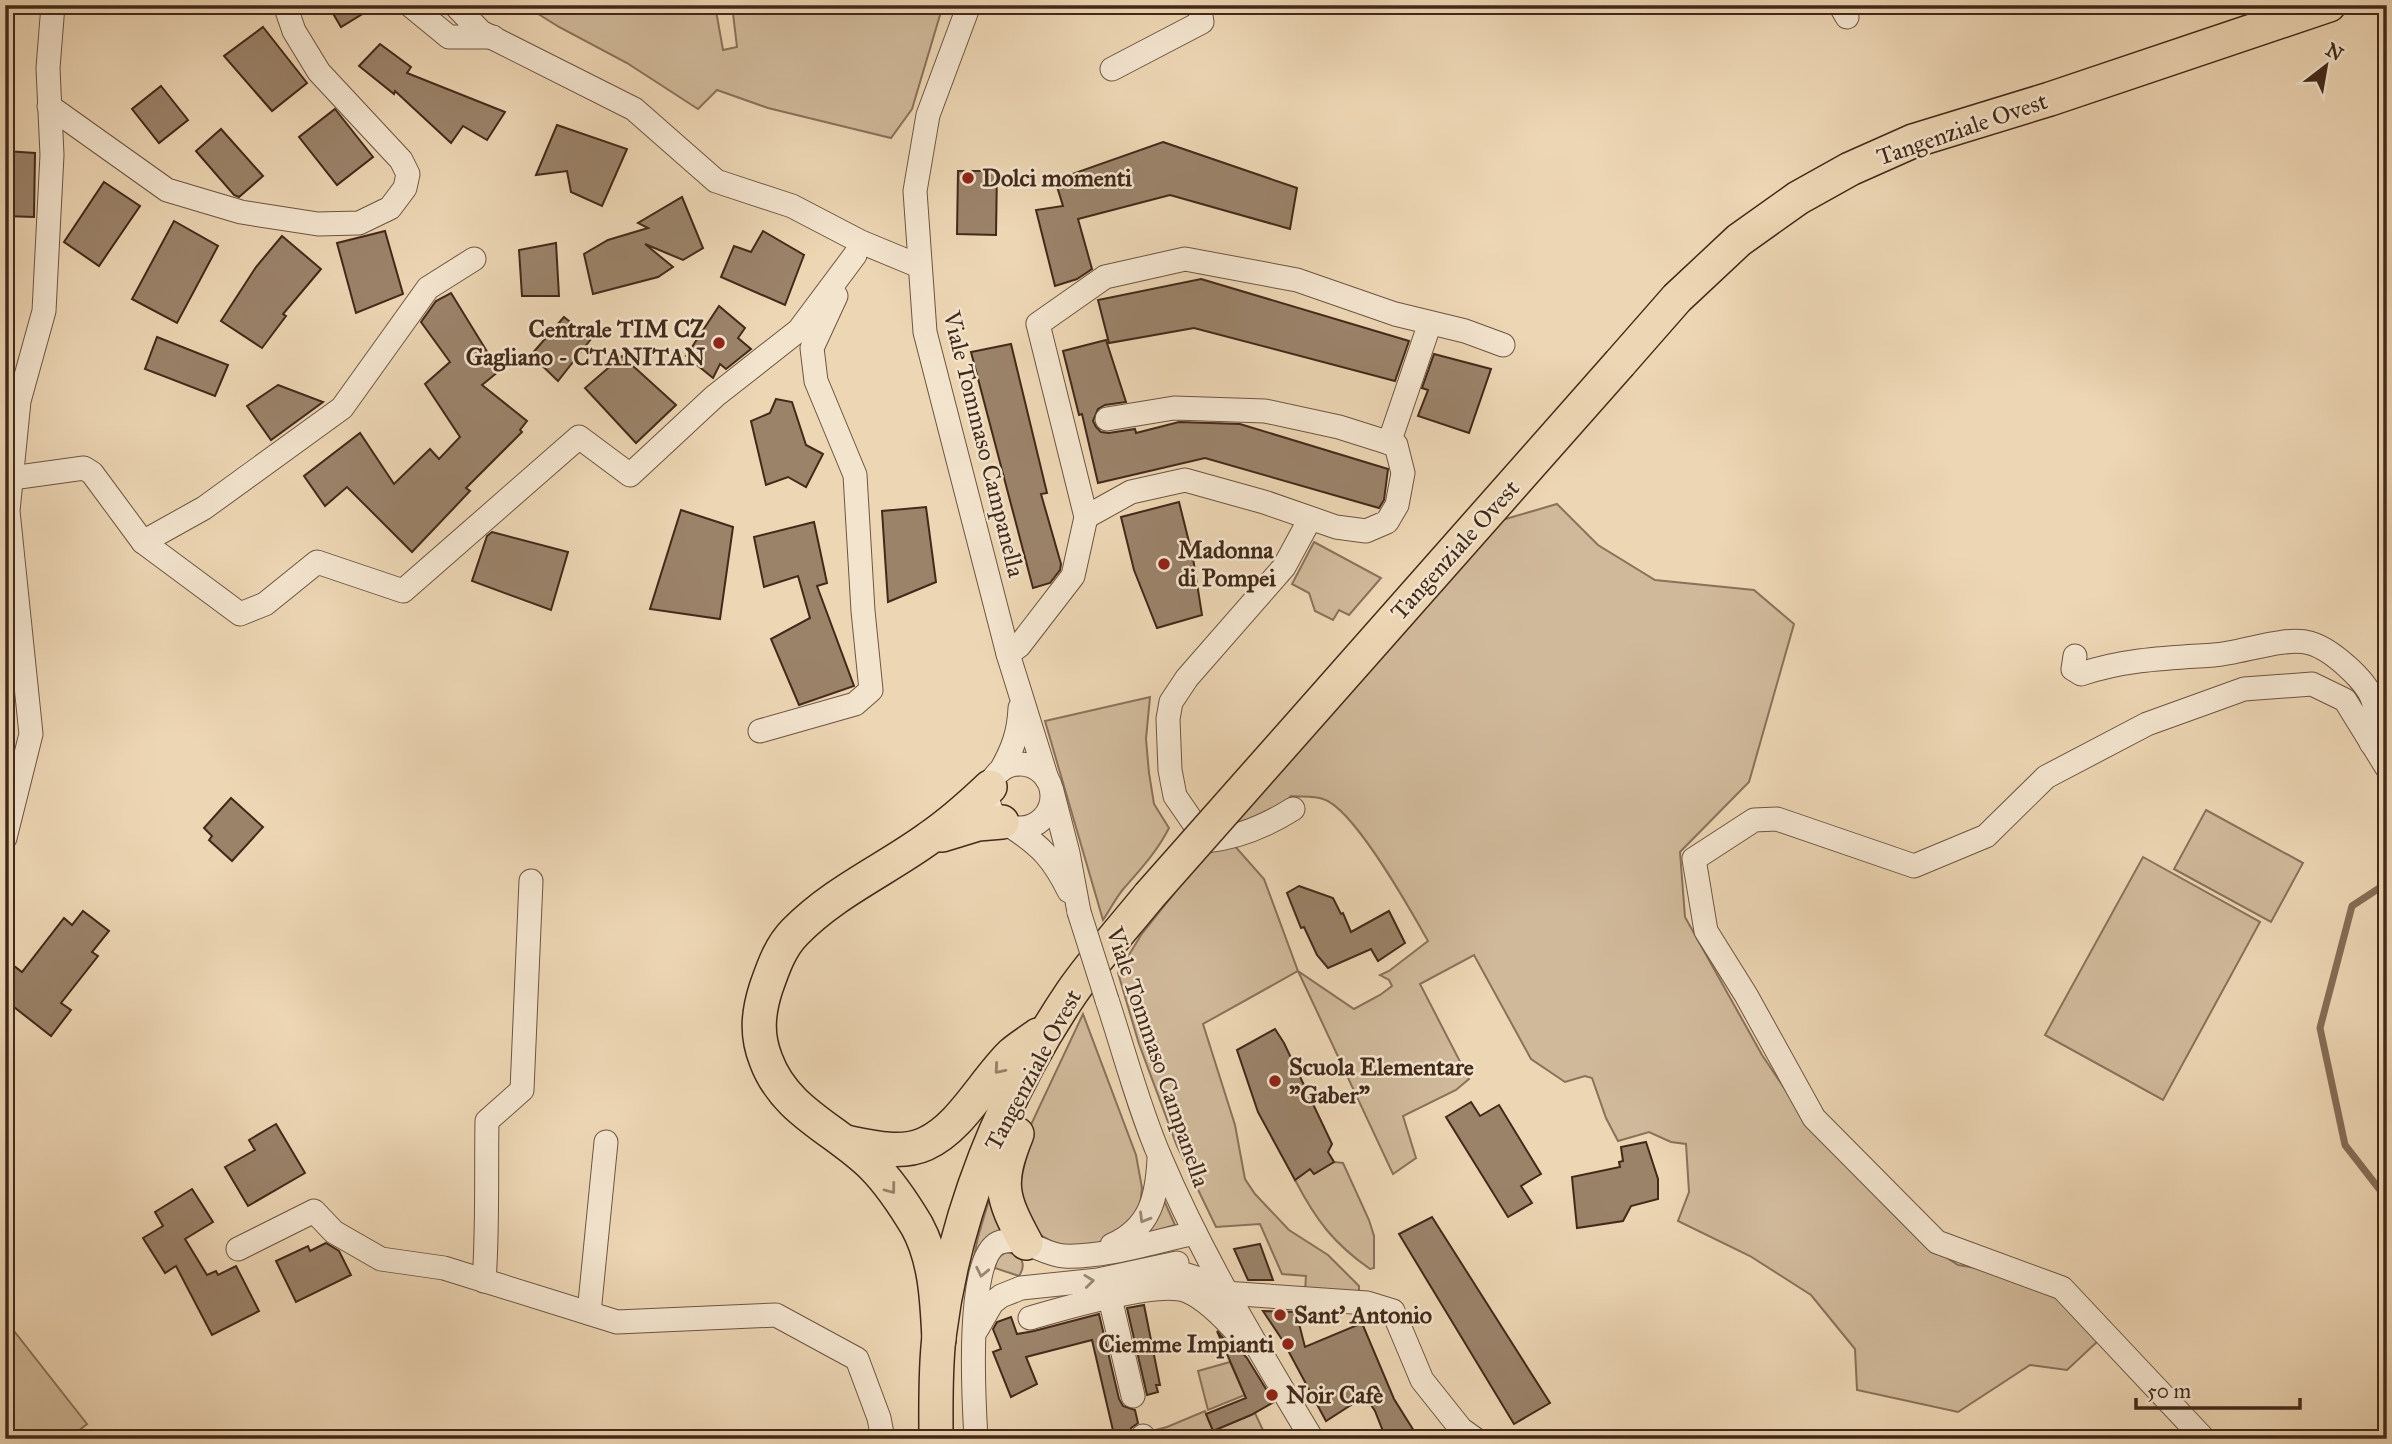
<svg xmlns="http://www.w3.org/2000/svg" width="2392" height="1444" font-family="'IM FELL Great Primer',serif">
	<rect width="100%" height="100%" fill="#edd6b4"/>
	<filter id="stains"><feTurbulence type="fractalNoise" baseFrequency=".00286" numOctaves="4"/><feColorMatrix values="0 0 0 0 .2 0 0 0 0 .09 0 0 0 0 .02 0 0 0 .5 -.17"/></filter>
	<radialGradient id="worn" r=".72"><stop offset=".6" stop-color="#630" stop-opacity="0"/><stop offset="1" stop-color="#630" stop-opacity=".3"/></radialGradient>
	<!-- green -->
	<g fill="#d0b99a" stroke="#89715a" stroke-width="2">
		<polygon points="524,5 715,5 723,50 737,47 732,5 943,5 912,109 891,138 768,108 717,90 698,109 627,63 559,27"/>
		<path d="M 1557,504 L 1598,545 L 1655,580 L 1754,590 L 1794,624 L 1749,782 L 1680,852 L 1685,917 L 1762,1055 L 1807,1122 L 1935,1250 L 1958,1265 L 1996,1271 L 2056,1296 L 2098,1341 L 2067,1370 L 2030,1365 L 1958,1412 L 1857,1390 L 1855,1349 L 1811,1295 L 1750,1256 L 1678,1221 L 1689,1192 L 1686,1144 L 1671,1142 L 1649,1132 L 1618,1141 L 1606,1118 L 1592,1078 L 1585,1076 L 1565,1082 L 1531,1059 L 1474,955 L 1420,984 L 1469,1079 L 1456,1090 L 1403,1116 L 1416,1158 L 1393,1174 L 1298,971 L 1203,1024 L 1235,1125 L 1245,1179 L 1255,1194 L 1289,1230 L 1328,1255 L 1359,1286 L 1359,1292 L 1305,1291 L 1306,1276 L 1282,1274 L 1260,1224 L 1216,1227 L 1177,1146 L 1139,1044 L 1118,973 L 1141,935 L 1212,846 L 1233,844 L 1264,879 L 1298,971 L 1354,1009 L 1380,995 L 1392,986 L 1389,980 L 1380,975 L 1389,971 L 1428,941 C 1411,911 1354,808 1323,799 C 1314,796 1301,797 1291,796 L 1282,806 L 1244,825 L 1226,823 L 1492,523 Z"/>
		<polygon points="1314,542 1381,578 1349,615 1339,610 1333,620 1315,611 1309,593 1292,584"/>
		<path d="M 1150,697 L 1146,739 L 1149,773 L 1154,804 L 1169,828 C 1158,850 1141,869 1125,887 C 1116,897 1110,910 1103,920 L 1045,721 Z"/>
		<polygon points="2206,810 2303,863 2271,922 2174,869"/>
		<polygon points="2143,857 2260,922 2163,1100 2045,1035"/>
		<polygon points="1083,1014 1136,1155 1142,1188 1140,1206 1125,1230 1092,1246 1073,1248 1053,1242 1037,1233 1011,1175 1013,1163"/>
		<path d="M 1334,1162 L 1343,1163 L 1369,1220 L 1374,1236 L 1374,1268 L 1370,1269 C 1333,1243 1316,1220 1295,1180 L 1310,1169 L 1314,1174 Z"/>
		<polygon points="991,1193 1006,1229 969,1281 978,1237"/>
		<polygon points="1162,1196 1175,1225 1149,1233"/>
		<path d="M 1006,1252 L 1019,1255 C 1024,1263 1024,1268 1019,1276 L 995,1268 C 995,1261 1000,1255 1006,1252 Z"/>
		<polygon points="14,1331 87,1424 68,1439 21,1439 5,1419 5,1338"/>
		<polygon points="1230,1362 1245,1395 1208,1410 1198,1371"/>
		<polygon points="1205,1411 1213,1431 1255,1413 1267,1439 1256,1439 1252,1433 1242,1439 1145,1439 1144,1433 1167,1427"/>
	</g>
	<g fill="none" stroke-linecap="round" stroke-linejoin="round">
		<!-- stream -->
		<polyline stroke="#866d56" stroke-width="7" points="2387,883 2352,906 2320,1028 2345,1145 2387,1199"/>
	</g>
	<!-- building -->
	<g fill="#9b836a" stroke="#422919" stroke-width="2">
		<polygon points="328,5 377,5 341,27"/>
		<polygon points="263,27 307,83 272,111 224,56"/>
		<polygon points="380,44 411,67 407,73 505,112 487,140 463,126 451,143 395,91 394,94 359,66"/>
		<polygon points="161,86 188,120 159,143 132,109"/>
		<polygon points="335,109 373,157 337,185 299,137"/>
		<polygon points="557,125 627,149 602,206 571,192 567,171 536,175"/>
		<polygon points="221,129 263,176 239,197 234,195 196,151"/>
		<polygon points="1163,142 1297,188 1290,229 1170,195 1078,219 1092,269 1077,279 1055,286 1036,210 1063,206 1055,180"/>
		<polygon points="5,151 35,153 34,217 5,216"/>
		<polygon points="958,171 997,171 996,235 957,234"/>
		<polygon points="104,182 140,206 99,266 64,242"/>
		<polygon points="682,197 703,248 683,260 645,244 673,267 658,277 593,294 584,254 608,240 648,228 638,223"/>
		<polygon points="174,221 218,246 177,323 132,299"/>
		<polygon points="385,231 403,294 356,313 337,243"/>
		<polygon points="763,231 804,255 785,305 721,277 734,246 751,252"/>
		<polygon points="282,236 321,269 283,314 286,316 262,348 221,321 256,267"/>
		<polygon points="556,243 559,296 522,296 519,250"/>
		<polygon points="1201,279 1409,341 1395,381 1194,328 1109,343 1098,300"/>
		<polygon points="451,293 499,371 482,385 527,421 520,430 522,432 466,488 470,491 412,552 347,487 325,506 304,476 360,433 394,484 430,449 439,459 460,437 425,384 450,362 421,322 436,301"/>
		<polygon points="719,306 745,328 738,338 751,349 726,369 720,364 713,378 686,356"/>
		<polygon points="564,317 591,339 558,381 531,355"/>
		<polygon points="157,337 228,365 215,396 145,369"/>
		<polygon points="1106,340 1126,402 1105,405 1098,409 1093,421 1096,427 1101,432 1109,433 1135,429 1136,433 1179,422 1240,424 1388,469 1384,500 1379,508 1205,458 1098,483 1082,414 1079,415 1063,351"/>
		<polygon points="1011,344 1047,493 1041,494 1061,564 1060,570 1050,583 1033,588 971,352"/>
		<polygon points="1434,354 1491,369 1469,433 1418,416 1428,390 1422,388"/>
		<polygon points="622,356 676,405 636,443 585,388"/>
		<polygon points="278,385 323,402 271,440 247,406"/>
		<polygon points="776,399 792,402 806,445 823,454 806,487 788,477 766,485 751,421 770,413"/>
		<polygon points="1179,502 1193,558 1202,615 1157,628 1134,570 1121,517"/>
		<polygon points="926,507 936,582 888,602 882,511"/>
		<polygon points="681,510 733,527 720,619 650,609"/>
		<polygon points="814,522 827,583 817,586 854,686 799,705 771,639 810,618 798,576 764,587 754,537"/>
		<polygon points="492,532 568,552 551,610 472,581 487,536"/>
		<polygon points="231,798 263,827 232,861 209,840 212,836 204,828"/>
		<polygon points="1299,886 1333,898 1341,914 1343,913 1351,932 1389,911 1405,943 1378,961 1371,949 1328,968 1317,955 1304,927 1301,928 1287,893"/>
		<polygon points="83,911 109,931 92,952 98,956 61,1003 71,1010 51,1036 5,1000 5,977 14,966 22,972 64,918 72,925"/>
		<polygon points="1275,1029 1284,1043 1332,1144 1328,1152 1334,1162 1314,1174 1310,1169 1295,1180 1258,1112 1237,1050"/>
		<polygon points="1471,1102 1480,1116 1499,1105 1541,1174 1521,1186 1532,1203 1508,1217 1446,1117"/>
		<polygon points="276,1124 305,1173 248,1206 225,1167 255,1150 249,1140"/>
		<polygon points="1646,1142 1658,1179 1658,1199 1631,1206 1623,1221 1577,1228 1572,1177 1620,1167 1619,1162 1623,1161 1621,1147"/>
		<polygon points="192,1189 213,1222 185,1239 207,1275 216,1271 218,1275 236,1266 259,1311 212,1335 176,1266 165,1273 143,1238 163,1226 155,1212"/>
		<polygon points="1432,1217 1550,1403 1514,1424 1399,1234"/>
		<polygon points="326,1243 339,1251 351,1275 296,1302 276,1261 308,1246 310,1251"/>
		<polygon points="1260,1244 1273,1280 1248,1280 1234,1249"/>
		<polygon points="1144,1305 1160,1385 1156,1385 1158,1392 1147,1395 1127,1308"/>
		<polygon points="1263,1311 1296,1312 1305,1347 1362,1323 1394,1399 1419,1439 1386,1439 1375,1411 1365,1396 1326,1421 1283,1341"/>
		<polygon points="1099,1314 1119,1399 1123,1406 1135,1410 1138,1423 1131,1428 1129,1439 1115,1439 1092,1340 1026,1357 1037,1384 1011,1397 993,1352 1001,1349 993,1329 997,1322 1011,1317 1017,1334 1034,1331"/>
		<polygon points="1217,1331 1230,1346 1240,1350 1247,1358 1274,1402 1251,1415 1213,1431 1206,1414 1246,1398"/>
	</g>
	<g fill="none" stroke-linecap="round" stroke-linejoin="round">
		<defs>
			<g id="minor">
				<polyline points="410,5 449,37 493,37"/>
				<polyline points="455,5 481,32 634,109 716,181 792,206 861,242 919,266"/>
				<polyline points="969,5 928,115 915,191 925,332 1008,654 1047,779"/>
				<polyline points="1840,5 1847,17"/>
				<polyline points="1112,69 1202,22 1199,5"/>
				<polyline points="49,106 167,190 241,212 318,224 359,223 390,208 405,188 408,174 401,160 319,72 294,31 285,5"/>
				<polyline points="474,259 428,288 342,408 204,508 143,542 240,614 265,604 317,562 403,591 579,437 630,475 715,396 799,330 855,255"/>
				<polyline points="1389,443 1430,323"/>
				<polyline points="12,478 84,468 92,473 143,542"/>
				<polyline points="1086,517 1131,492 1185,480 1264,502 1336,527 1366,531 1387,522 1397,505 1403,473 1396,445 1339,427 1265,411 1174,408 1107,419"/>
				<polyline points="1008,654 1019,646 1073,576 1086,517 1038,324 1105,277 1185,259 1297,280 1395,314 1465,331 1503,345"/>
				<path d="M 2075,656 L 2073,669 L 2081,674 C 2126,659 2168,658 2214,655 C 2242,653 2284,636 2310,643 C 2331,649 2371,683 2374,705 C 2375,717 2372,731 2371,743"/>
				<polyline points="760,731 855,704 871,690 863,611 855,475 816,381 812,348 836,296"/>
				<circle cx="1020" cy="796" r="32"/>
				<path d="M 1001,770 C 1013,749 1019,732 1020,708"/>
				<polyline points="1052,791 1068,853 1079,912"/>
				<path d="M 1293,809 C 1266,826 1238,838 1206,841 L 1175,796 L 1170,770 L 1168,719 L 1171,702 L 1187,678 L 1284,567 L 1310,519"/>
				<path d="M 1012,827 C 1042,847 1053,859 1069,891"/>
				<polyline points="5,838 31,734 8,511 19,401 44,311 52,155 48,68 53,5"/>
				<path d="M 1107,1000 C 1124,1051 1139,1109 1160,1157 C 1202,1256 1257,1347 1312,1439"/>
				<path d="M 1112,1245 C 1150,1228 1157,1198 1159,1159"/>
				<polyline points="238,1249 314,1211 334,1232 381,1259 444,1268 617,1322 776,1315 857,1359 879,1418 883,1439"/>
				<polyline points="1161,1267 1203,1280 1225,1293 1367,1303 1393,1311 1422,1380 1461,1429 1475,1439"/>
				<path d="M 484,1281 C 488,1228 486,1175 487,1121 L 522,1090 L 531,881"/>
				<polyline points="1110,1298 1133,1396"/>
				<polyline points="589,1313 606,1142"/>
				<path d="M 1030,1318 C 1061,1309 1159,1280 1187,1291 C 1206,1299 1227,1321 1240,1336"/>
				<polyline points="977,1329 992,1303 1001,1296 1021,1288 1098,1280 1177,1263"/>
				<polyline points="1143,1436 1143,1439"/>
				<path d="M 976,1439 C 974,1404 965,1259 998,1243 C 1021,1233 1042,1255 1064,1256 C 1104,1258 1156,1241 1195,1233"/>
				<polyline points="2204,1439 2062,1288 1937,1242 1814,1118 1746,995 1706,931 1694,859 1754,820 1777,819 1914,866 1986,836 2046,777 2147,724 2244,689 2312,684 2345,700 2387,768"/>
			</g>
			<g id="highway">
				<polyline points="1620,363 1677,298 1739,240 1798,198 1850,169 1913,141 2050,99 2329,5"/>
				<polyline points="942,835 978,824 1002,822"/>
				<path d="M 1017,1134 C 997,1183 1001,1197 1026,1243"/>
				<path d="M 845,1142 C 870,1147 901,1155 925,1144 C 961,1128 984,1081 1012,1054 C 1020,1047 1030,1041 1038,1035"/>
				<path d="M 939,1339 C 937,1301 936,1261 917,1226 C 905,1206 889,1182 873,1166 C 836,1129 785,1112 766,1060 C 756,1035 758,1013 766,988 C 773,968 780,947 795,932 C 834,892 885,870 929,838 C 951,823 971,805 990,787"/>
				<path d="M 936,1439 C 936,1405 935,1371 939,1337 C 954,1215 1003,1094 1072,992 C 1095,959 1123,928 1149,896"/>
			</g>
		</defs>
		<!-- minor casing -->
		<use href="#minor" stroke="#6d5440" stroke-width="25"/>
		<!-- highway casing -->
		<use href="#highway" stroke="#422919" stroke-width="36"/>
		<!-- minor -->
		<use href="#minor" stroke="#f3e4ce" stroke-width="23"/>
		<!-- highway -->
		<use href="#highway" stroke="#edd6b4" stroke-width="33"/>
		<defs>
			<polyline id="minor-bridge" points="1079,912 1107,1000"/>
			<polyline id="highway-bridge" points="1149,896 1620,363"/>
		</defs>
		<!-- minor-bridge casing -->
		<use href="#minor-bridge" stroke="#6d5440" stroke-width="25" stroke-linecap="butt"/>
		<!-- highway-bridge casing -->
		<use href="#highway-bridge" stroke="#422919" stroke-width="36" stroke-linecap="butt"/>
		<!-- minor-bridge -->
		<use href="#minor-bridge" stroke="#f3e4ce" stroke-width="23"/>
		<!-- highway-bridge -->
		<use href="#highway-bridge" stroke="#edd6b4" stroke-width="33"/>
	</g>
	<!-- one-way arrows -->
	<defs><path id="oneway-chevron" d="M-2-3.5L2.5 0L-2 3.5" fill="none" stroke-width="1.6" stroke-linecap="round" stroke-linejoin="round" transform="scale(1.75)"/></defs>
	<g stroke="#988066">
		<use href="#oneway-chevron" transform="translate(999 1069) rotate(131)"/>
		<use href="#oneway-chevron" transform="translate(891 1189) rotate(53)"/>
	</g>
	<g stroke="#9a8674">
		<use href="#oneway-chevron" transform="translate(1144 1218) rotate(121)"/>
		<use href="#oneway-chevron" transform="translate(982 1272) rotate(102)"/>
		<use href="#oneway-chevron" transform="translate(1089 1281) rotate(-7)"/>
	</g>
	<!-- markers -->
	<g fill="#8f2418" stroke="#f3e4ce" stroke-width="2.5">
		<circle cx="968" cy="178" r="7"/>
		<circle cx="719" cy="343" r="7"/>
		<circle cx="1164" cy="564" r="7"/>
		<circle cx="1275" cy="1081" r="7"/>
		<circle cx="1280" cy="1315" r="7"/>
		<circle cx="1288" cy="1344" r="7"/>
		<circle cx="1272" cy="1395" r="7"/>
	</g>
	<g text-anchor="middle" stroke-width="5" stroke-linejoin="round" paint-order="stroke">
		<!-- street labels -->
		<g font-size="24" fill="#422919" stroke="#f3e4ce">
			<text transform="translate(1962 129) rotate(-19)" y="8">Tangenziale Ovest</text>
			<text transform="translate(984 444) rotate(76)" y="8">Viale Tommaso Campanella</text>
			<text transform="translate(1455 550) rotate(-48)" y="8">Tangenziale Ovest</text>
			<text transform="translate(1158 1057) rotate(71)" y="8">Viale Tommaso Campanella</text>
			<text transform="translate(1033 1070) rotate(-62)" y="8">Tangenziale Ovest</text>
		</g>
		<!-- poi labels -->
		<g font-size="24" font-weight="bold" fill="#422919" stroke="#f3e4ce" text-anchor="start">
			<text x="982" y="186">Dolci momenti</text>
			<text x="705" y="337" text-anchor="end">Centrale TIM CZ<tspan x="705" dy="28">Gagliano - CTANITAN</tspan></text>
			<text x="1178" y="558">Madonna<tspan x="1178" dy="28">di Pompei</tspan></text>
			<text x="1289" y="1075">Scuola Elementare<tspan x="1289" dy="28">"Gaber"</tspan></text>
			<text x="1294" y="1323">Sant' Antonio</text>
			<text x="1274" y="1352" text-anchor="end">Ciemme Impianti</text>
			<text x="1286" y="1403">Noir Cafè</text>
		</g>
	</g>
	<!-- margin -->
	<rect width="2392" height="1444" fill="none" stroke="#edd6b4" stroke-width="28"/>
	<rect x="7" y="7" width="2378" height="1430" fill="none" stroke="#422919" stroke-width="3.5"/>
	<rect x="14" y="14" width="2364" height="1416" fill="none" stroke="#422919" stroke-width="2"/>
	<!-- north arrow -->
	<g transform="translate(2326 66) rotate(31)" stroke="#f3e4ce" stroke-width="5" paint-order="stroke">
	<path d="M0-5L12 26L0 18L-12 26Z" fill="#422919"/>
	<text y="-10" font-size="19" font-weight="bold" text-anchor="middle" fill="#422919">N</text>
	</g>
	<!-- scale -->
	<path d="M2136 1398v10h164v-10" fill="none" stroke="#422919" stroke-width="3.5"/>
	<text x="2147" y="1398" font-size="21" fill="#422919" stroke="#f3e4ce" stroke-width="5" paint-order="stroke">50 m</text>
	<rect width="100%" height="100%" filter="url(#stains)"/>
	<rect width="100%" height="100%" fill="url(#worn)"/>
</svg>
